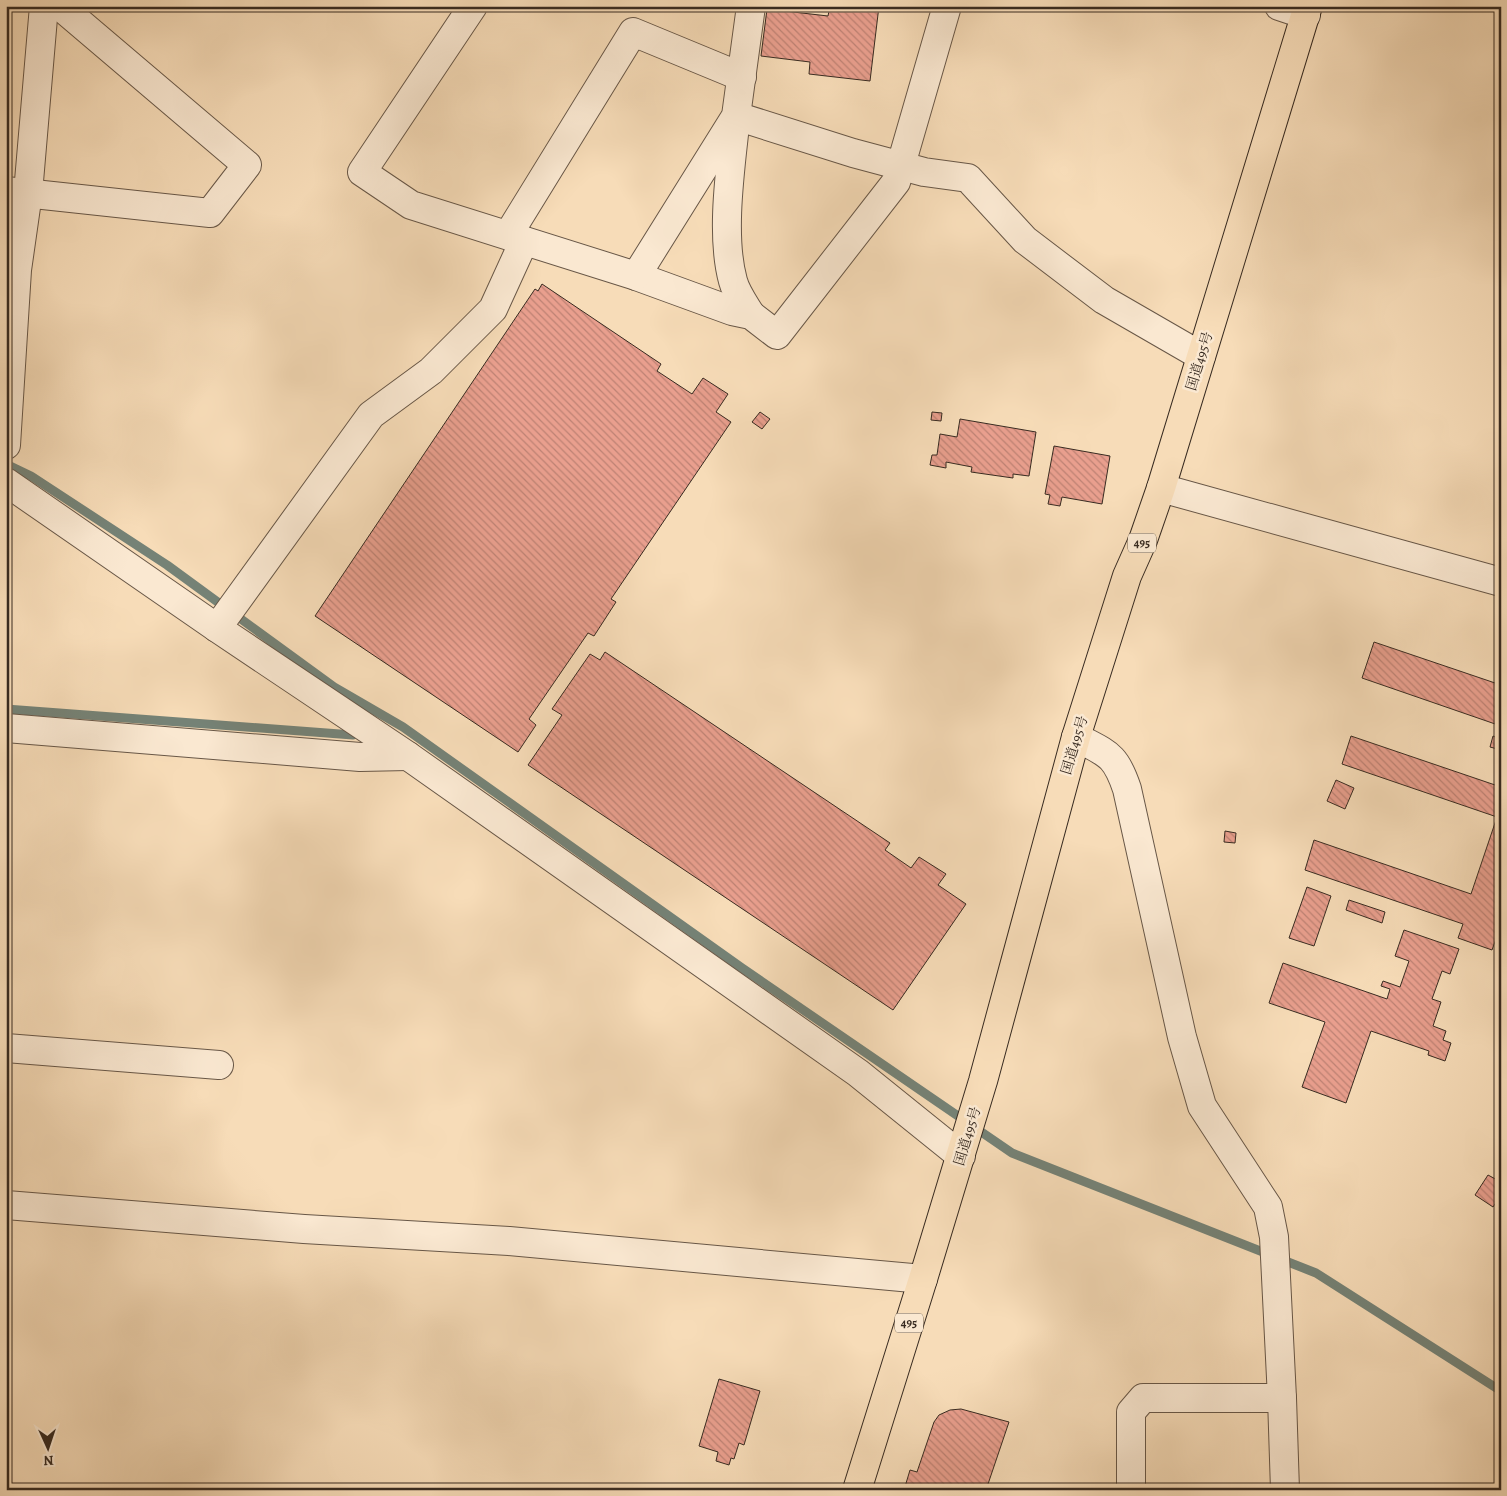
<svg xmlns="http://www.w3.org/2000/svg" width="1507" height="1496" font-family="Alegreya,'Noto Serif JP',serif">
	<defs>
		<pattern id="building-back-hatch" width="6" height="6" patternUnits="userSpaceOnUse" patternTransform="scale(1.25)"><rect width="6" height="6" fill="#e99f8e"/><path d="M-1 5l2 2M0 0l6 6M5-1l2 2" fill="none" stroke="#be8274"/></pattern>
	</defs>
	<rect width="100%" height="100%" fill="#f7dcb8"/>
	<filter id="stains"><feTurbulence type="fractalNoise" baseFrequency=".004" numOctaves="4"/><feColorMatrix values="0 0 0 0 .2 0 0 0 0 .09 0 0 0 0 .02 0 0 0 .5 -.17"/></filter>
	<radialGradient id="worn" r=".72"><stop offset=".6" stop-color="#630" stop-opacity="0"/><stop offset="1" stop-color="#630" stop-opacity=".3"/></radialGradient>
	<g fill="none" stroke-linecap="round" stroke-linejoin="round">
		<!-- stream -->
		<g stroke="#758276" stroke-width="9">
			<polyline points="6,464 31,476 167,565 334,687 403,727 742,968 1012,1153 1316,1273 1501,1391"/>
			<polyline points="6,709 353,735"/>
		</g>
	</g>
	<!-- building -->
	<g fill="url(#building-back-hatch)" stroke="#382b21">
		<polygon points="830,6 879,6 870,81 809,74 810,62 761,56 767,9 828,16"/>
		<polygon points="542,284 661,364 657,371 692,394 703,378 728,394 716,412 731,422 611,599 616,602 594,636 588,633 529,719 536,725 518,752 315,616 535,289 538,291"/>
		<polygon points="760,412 770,419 762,429 752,422"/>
		<polygon points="932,412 942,413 941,421 931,420"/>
		<polygon points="960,419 1036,432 1029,476 1013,474 1013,478 971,472 972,467 946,462 946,468 930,465 932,455 937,455 940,434 957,437"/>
		<polygon points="1054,446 1110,456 1102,504 1062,497 1060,506 1048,504 1050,495 1045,494"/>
		<polygon points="1374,642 1501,685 1501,726 1362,678"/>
		<polygon points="605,652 890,843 885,850 911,868 919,857 946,874 938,885 966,904 893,1010 528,765 562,715 552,709 590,654 600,660"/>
		<polygon points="1351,736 1501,787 1501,925 1492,950 1458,938 1463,924 1305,870 1314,840 1471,894 1497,817 1342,764"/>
		<polygon points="1493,736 1501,739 1501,750 1490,747"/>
		<polygon points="1336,780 1354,788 1345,809 1327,801"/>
		<polygon points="1225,831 1236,833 1235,843 1224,842"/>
		<polygon points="1307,887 1331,896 1314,946 1289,938"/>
		<polygon points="1349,900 1385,912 1382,923 1346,910"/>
		<polygon points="1404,930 1459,949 1450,974 1442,971 1432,999 1441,1002 1433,1026 1446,1031 1443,1040 1451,1043 1445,1061 1428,1055 1429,1051 1371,1031 1346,1103 1302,1087 1325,1022 1269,1003 1283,963 1387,999 1390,989 1381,986 1383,981 1400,987 1409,961 1395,956"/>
		<polygon points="1488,1175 1501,1182 1501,1195 1493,1207 1475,1195"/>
		<polygon points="719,1379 760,1391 744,1445 739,1443 734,1459 731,1458 729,1465 716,1461 718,1452 699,1446"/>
		<polygon points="961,1409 1009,1422 986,1490 904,1490 910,1470 917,1472 934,1422 939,1415 950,1410"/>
	</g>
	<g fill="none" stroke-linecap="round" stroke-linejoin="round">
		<defs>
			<g id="minor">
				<polyline points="473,6 362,172 411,205 636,276 732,311 751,315 777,335 896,182 947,6"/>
				<polyline points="1279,6 1306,15"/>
				<polyline points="6,191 210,213 247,165 60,6"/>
				<polyline points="508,235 633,32 742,77"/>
				<polyline points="636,276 736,116 751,6"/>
				<path d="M 751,315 C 745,305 736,293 733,281 C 720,234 731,165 736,116 L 853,153 L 924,172 L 968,178 L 1025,240 L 1104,300 L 1201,356"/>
				<polyline points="6,445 17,270 28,193 44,6"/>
				<polyline points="6,482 217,628 408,756 858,1073 961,1156"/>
				<polyline points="1161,488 1501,582"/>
				<polyline points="217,628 371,415 431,371 493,309 524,241"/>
				<polyline points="6,728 360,757 408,756"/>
				<path d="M 1076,737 C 1107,754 1115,753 1127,789 L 1182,1037 L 1202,1106 L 1268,1207 L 1274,1237 L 1282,1398 L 1285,1490"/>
				<polyline points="6,1048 219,1065"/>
				<polyline points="6,1205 304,1229 509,1241 923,1279"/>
				<polyline points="1131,1490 1131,1412 1143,1398 1282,1398"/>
			</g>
			<polyline id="highway" points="857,1490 923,1279 983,1081 1076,737 1127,576 1143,540 1161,488 1308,6"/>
		</defs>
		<!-- minor casing -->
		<use href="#minor" stroke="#685747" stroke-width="30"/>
		<!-- highway casing -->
		<use href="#highway" stroke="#382b21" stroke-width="30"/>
		<!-- minor -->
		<use href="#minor" stroke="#fae8d1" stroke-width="28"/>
		<!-- highway -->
		<use href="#highway" stroke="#f7dcb8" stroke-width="28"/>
	</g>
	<g text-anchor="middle" stroke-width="5" stroke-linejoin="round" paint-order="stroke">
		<!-- shield labels -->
		<g fill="#fae8d1" stroke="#726456" stroke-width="1">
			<rect x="1128" y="533.5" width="28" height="19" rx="4"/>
			<rect x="895" y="1313.5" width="28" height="19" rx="4"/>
		</g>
		<g font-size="12" font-weight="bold" fill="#382b21">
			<text x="1142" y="547">495</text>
			<text x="909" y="1327">495</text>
		</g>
		<!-- street labels -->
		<g font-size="14" fill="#382b21" stroke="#fae8d1">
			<text transform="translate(1199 361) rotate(-73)" y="5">国道495号</text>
			<text transform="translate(1074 745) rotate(-73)" y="5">国道495号</text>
			<text transform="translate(967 1136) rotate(-73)" y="5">国道495号</text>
		</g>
	</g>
	<!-- margin -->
	<rect width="1507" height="1496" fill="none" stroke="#f7dcb8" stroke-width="25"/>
	<rect x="8" y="8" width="1492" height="1481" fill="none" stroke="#382b21" stroke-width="2.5"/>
	<rect x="12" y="12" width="1482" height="1471" fill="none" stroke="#382b21"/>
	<!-- north arrow -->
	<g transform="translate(48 1448) rotate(177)" stroke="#fae8d1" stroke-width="4" paint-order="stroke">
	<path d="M0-4L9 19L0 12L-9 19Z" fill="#382b21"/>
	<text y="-8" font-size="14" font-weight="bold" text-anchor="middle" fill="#382b21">N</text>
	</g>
	<rect width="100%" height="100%" filter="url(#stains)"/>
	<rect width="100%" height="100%" fill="url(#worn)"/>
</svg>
